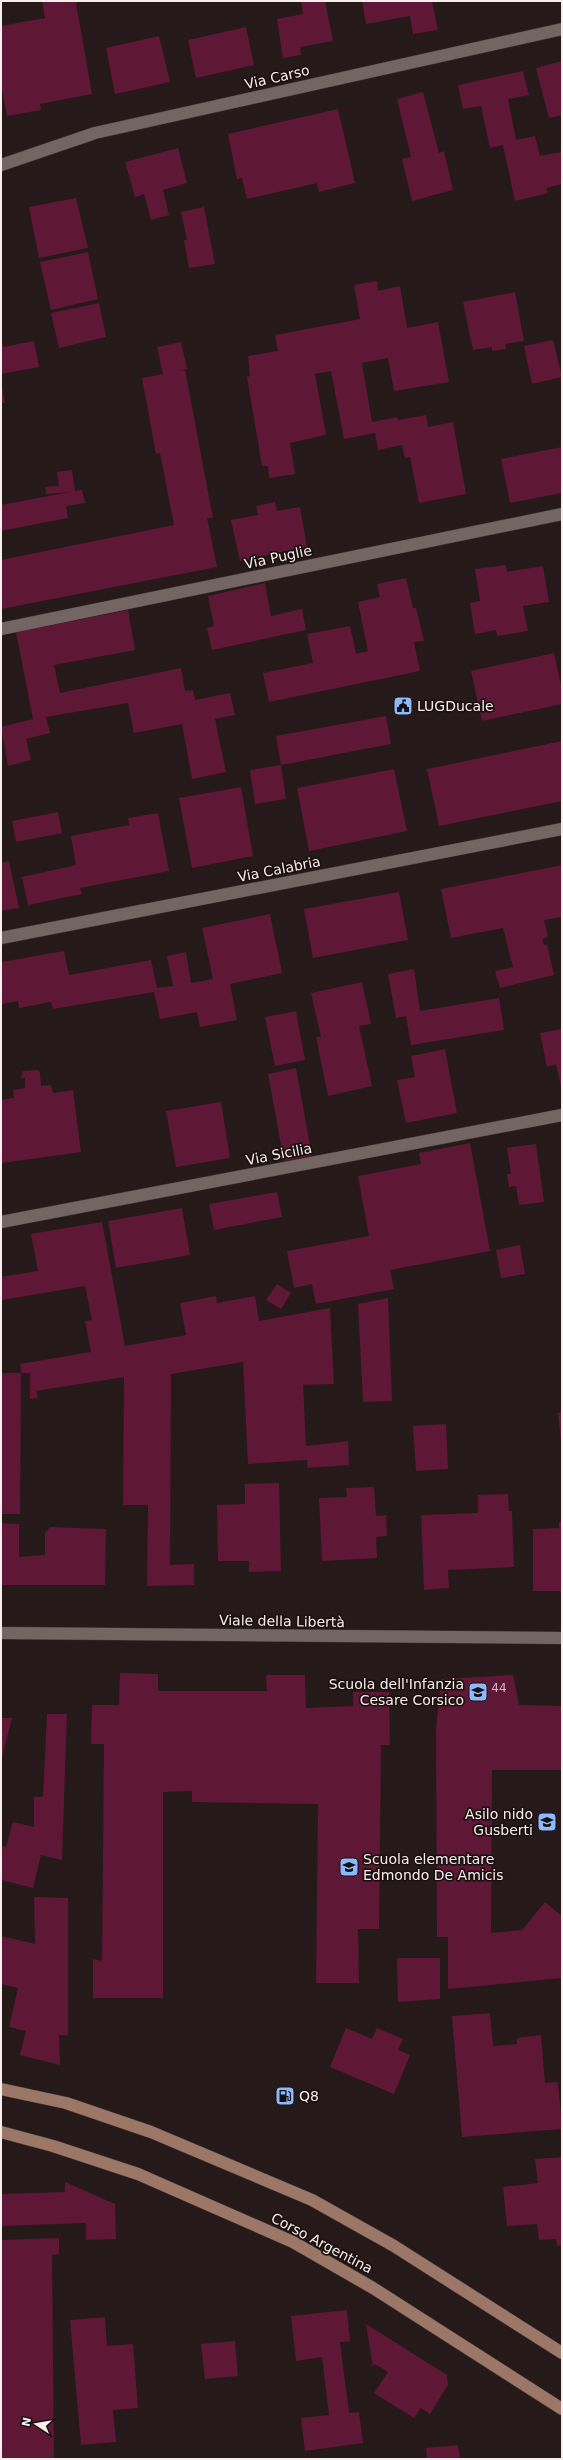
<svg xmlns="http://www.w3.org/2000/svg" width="563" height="2460" font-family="'DejaVu Sans',sans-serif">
	<rect width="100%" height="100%" fill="#251a19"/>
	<!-- building -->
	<g fill="#5e1735">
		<polygon points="42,1 81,1 76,3 92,94 40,104 41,110 7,116 1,83 1,26 45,18"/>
		<polygon points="301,1 325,1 333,41 300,47 301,55 283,58 277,19 303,14"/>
		<polygon points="362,1 432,1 438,30 413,34 410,16 366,24"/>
		<polygon points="246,27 254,65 196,78 188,40"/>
		<polygon points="159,36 170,82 115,94 106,48"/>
		<polygon points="562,61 562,115 549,118 536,68"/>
		<polygon points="523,71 529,95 508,99 516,140 535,136 540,156 562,152 562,184 546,188 548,193 515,201 503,145 490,148 481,106 463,109 458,85"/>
		<polygon points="423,92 439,153 444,151 453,190 412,201 402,159 411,157 397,99"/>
		<polygon points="338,109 355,183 319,192 317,183 247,199 242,178 237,179 228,134"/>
		<polygon points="178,148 187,183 163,190 169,215 151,220 144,194 135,197 125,162"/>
		<polygon points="76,198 88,248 39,258 29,207"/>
		<polygon points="204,207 215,264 189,268 184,240 187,240 181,212"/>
		<polygon points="88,252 98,299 51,310 40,262"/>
		<polygon points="377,281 378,291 400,286 407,328 438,322 449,382 394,391 388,358 362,363 372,422 397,417 398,420 426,415 428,427 453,422 466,494 419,503 410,457 405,458 402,445 378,450 375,433 344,439 331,371 315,374 326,435 290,443 295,474 269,478 268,466 262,466 247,377 250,376 248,356 278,351 275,335 360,319 354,285"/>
		<polygon points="515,292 524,341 505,344 506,349 492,351 492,347 473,350 463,302"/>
		<polygon points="99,303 106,337 59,348 51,313"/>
		<polygon points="1,338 3,347 34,341 39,367 1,374"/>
		<polygon points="553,340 562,377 532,384 524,346"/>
		<polygon points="181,342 187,369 178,371 185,370 213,518 207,518 217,567 1,609 1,560 174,525 160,453 156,454 142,378 163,374 157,347"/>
		<polygon points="1,383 5,403 1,403"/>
		<polygon points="562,447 562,493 510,503 501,459"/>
		<polygon points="72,470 75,491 82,490 85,503 66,506 68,518 1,531 1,505 70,492 46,494 45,487 59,486 57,472"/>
		<polygon points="275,502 277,511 300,507 307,547 240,561 231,520 258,515 256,506"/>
		<polygon points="506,565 507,572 543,566 549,602 523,606 528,631 497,636 496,630 475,634 470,603 480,601 475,569"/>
		<polygon points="406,578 413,608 416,608 424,641 414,642 420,671 269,702 263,673 313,663 307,634 350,626 356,654 368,651 358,602 380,597 377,584"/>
		<polygon points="265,583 271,616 302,609 306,630 212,650 207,628 214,626 208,596"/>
		<polygon points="128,610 135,650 54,665 60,693 181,668 185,691 193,690 195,700 230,693 235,715 215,719 226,772 192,779 182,724 134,733 128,703 46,717 50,733 26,739 31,760 8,766 1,727 33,719 16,632"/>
		<polygon points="554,653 562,690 562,704 482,721 471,671"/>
		<polygon points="386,716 391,744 281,765 276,736"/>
		<polygon points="562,741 562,801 439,826 427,769"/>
		<polygon points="281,765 286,799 255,804 250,770"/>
		<polygon points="394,769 407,831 309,851 297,788"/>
		<polygon points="241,787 253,856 192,868 179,798"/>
		<polygon points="58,812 62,833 16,842 12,821"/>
		<polygon points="158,813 169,871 80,888 82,894 28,905 22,877 76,865 71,836 129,825 128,818"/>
		<polygon points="9,861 19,908 1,911 1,863"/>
		<polygon points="562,865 562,917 544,920 548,937 542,939 544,945 547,944 554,975 500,988 495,971 513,967 503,928 451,938 441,889"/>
		<polygon points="399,892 408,940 313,958 304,909"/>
		<polygon points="270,914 282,973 230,984 237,1020 200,1027 197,1012 160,1019 154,992 53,1009 51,1002 19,1008 18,1001 1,1004 1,962 64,951 69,975 151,960 157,988 173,986 167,956 186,952 191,983 213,979 202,928"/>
		<polygon points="414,969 420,1011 499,998 504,1030 411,1045 406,1016 396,1018 388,974"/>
		<polygon points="362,982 371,1024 359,1026 372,1086 328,1096 316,1037 321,1037 311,993"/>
		<polygon points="296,1011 305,1060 275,1066 265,1017"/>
		<polygon points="562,1029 562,1086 561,1086 556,1064 547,1067 540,1033"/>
		<polygon points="445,1049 457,1113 406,1123 397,1080 415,1077 411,1056"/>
		<polygon points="296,1068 312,1156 284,1161 268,1074"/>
		<polygon points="38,1070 40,1073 41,1086 51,1085 53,1093 73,1090 81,1152 2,1163 1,1100 14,1098 13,1090 25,1088 25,1078 21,1078 23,1071"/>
		<polygon points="221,1102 230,1158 176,1167 166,1111"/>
		<polygon points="470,1143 490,1251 390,1270 394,1289 316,1304 312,1284 294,1288 287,1251 369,1236 358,1176 421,1164 419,1153"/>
		<polygon points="536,1144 544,1202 519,1205 516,1186 509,1187 507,1174 511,1174 507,1148"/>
		<polygon points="277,1192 282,1217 214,1230 209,1204"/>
		<polygon points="182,1208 190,1255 116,1268 108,1221"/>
		<polygon points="102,1222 125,1346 186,1335 180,1303 216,1296 217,1303 255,1296 259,1321 330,1308 334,1384 303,1385 306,1446 348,1441 349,1465 307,1468 307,1460 248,1464 243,1362 171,1374 170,1565 194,1564 194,1585 147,1586 148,1505 123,1505 124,1377 36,1391 38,1398 30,1399 30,1373 21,1373 20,1364 91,1352 85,1321 92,1320 85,1286 2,1300 1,1277 38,1271 31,1234"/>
		<polygon points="520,1245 525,1274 501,1278 496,1250"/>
		<polygon points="277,1284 291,1293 281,1309 266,1300"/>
		<polygon points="388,1298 392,1401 363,1402 358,1304"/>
		<polygon points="1,1373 21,1373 20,1514 1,1514"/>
		<polygon points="562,1412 562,1440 561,1440 558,1413"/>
		<polygon points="446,1424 448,1469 416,1471 413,1426"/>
		<polygon points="279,1483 281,1571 249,1572 249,1561 218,1561 217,1505 245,1504 245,1484"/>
		<polygon points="374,1487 376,1516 386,1515 387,1536 376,1537 377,1558 322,1561 319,1498 347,1497 346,1488"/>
		<polygon points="508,1494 509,1511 512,1511 514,1567 448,1570 449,1588 424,1590 421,1515 478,1513 478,1495"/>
		<polygon points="559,1522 562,1522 562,1591 533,1591 533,1529 559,1528"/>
		<polygon points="1,1523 19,1524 19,1557 45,1555 45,1533 50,1527 106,1529 105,1585 1,1585"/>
		<polygon points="120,1673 158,1674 158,1691 267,1691 266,1675 305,1675 306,1708 353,1706 353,1692 389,1692 390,1745 381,1745 379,1929 358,1929 359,1983 316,1983 318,1804 192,1802 192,1791 163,1792 163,1998 93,1998 93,1959 102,1961 104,1744 91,1744 92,1705 119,1705"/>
		<polygon points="513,1675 519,1705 562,1706 562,1770 492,1770 491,1933 522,1930 545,1902 562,1916 562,1978 448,1989 448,1937 437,1937 436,1729 441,1679"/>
		<polygon points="47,1714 67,1714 62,1860 41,1855 33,1888 1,1880 1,1846 6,1847 13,1822 34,1827 34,1797 43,1797"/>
		<polygon points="1,1718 12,1718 2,1757 1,1757"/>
		<polygon points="34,1897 68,1898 68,2035 59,2035 60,2065 20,2055 26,2031 9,2027 18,1988 1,1984 1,1936 35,1944"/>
		<polygon points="397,1958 440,1958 440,1999 398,2002"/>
		<polygon points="490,2013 493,2046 517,2044 517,2038 541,2035 545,2083 558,2082 562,2129 462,2137 452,2016"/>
		<polygon points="346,2028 372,2039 377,2028 403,2039 398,2050 410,2055 394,2094 330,2067"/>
		<polygon points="562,2157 562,2245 557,2246 556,2239 539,2240 537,2224 507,2226 503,2187 538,2183 535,2159"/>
		<polygon points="65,2182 115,2204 116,2239 86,2240 86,2223 1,2226 1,2194 65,2192"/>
		<polygon points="59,2238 59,2254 52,2255 54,2459 1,2459 1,2240"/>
		<polygon points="347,2310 350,2341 340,2342 349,2413 359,2412 363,2443 305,2451 301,2418 329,2415 322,2357 296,2361 291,2316"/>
		<polygon points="105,2317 107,2346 133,2344 138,2408 113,2410 116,2442 81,2445 70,2320"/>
		<polygon points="366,2324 447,2375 448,2385 430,2414 421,2408 414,2418 374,2393 388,2372 375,2364 373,2367"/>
		<polygon points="235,2341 238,2376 205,2379 201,2344"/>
		<polygon points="458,2445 460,2459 427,2459 426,2448"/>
	</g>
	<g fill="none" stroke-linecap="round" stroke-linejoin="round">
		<defs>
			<g id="street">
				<polyline points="1,165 95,133 562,29"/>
				<polyline points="1,629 562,514"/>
				<polyline points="1,938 562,829"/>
				<polyline points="1,1222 562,1115"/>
				<polyline points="1,1633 562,1638"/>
			</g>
			<g id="secondary">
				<polyline points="1,2089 66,2103 151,2132 312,2200 394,2246 562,2353"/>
				<polyline points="1,2132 53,2146 138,2174 293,2242 373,2288 562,2409"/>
			</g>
		</defs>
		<!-- street casing -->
		<use href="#street" stroke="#413838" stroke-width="13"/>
		<!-- secondary casing -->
		<use href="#secondary" stroke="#413838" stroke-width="13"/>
		<!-- street -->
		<use href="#street" stroke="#736563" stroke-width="12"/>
		<!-- secondary -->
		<use href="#secondary" stroke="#9c7666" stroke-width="12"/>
	</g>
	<!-- icons -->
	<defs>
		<symbol id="civic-square" viewBox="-11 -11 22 22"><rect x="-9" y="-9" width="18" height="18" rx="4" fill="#8cb9fc" stroke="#1c1110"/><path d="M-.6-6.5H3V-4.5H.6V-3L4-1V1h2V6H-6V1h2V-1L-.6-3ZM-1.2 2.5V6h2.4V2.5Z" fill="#111"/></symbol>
		<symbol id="school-square" viewBox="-11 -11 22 22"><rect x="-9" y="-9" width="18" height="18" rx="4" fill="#8cb9fc" stroke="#1c1110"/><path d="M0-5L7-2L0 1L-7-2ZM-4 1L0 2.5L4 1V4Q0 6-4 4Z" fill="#111"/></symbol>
		<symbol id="fuel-square" viewBox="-11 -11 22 22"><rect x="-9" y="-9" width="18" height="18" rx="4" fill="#8cb9fc" stroke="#1c1110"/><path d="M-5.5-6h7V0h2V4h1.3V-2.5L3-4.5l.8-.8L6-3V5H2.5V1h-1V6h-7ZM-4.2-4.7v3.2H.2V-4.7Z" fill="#111"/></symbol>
	</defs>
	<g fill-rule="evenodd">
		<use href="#civic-square" x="392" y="695" width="22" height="22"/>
		<use href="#school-square" x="467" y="1681" width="22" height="22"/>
		<use href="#school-square" x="536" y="1811" width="22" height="22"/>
		<use href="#school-square" x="338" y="1856" width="22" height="22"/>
		<use href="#fuel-square" x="274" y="2085" width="22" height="22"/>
	</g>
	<g text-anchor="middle" stroke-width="3.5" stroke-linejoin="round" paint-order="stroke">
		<!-- number labels -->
		<g font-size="12" fill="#d0b8be">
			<text x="499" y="1692">44</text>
		</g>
		<!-- street labels -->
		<g font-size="14" fill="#f6edec" stroke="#1c1110">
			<text transform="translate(277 77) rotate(-13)" y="5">Via Carso</text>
			<text transform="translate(278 557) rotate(-12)" y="5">Via Puglie</text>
			<text transform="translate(279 869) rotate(-11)" y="5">Via Calabria</text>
			<text transform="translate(279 1154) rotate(-11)" y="5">Via Sicilia</text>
			<text transform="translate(282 1621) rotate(1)" y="5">Viale della Libertà</text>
			<text transform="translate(322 2243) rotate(28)" y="5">Corso Argentina</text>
		</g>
		<!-- poi labels -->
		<g font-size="14" fill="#f6edec" stroke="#1c1110" text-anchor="start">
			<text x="417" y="711">LUGDucale</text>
			<text x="464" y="1689" text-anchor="end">Scuola dell'Infanzia<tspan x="464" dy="16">Cesare Corsico</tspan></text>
			<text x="533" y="1819" text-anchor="end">Asilo nido<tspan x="533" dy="16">Gusberti</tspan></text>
			<text x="363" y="1864">Scuola elementare<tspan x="363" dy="16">Edmondo De Amicis</tspan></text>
			<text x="299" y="2101">Q8</text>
		</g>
	</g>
	<!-- border -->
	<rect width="563" height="2460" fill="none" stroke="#f6edec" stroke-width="4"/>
	<!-- north arrow -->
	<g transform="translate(36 2424) rotate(282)" stroke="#1c1110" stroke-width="3" paint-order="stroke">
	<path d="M0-3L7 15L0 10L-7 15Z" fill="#f6edec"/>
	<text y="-6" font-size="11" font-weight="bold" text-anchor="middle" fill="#f6edec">N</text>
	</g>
</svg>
